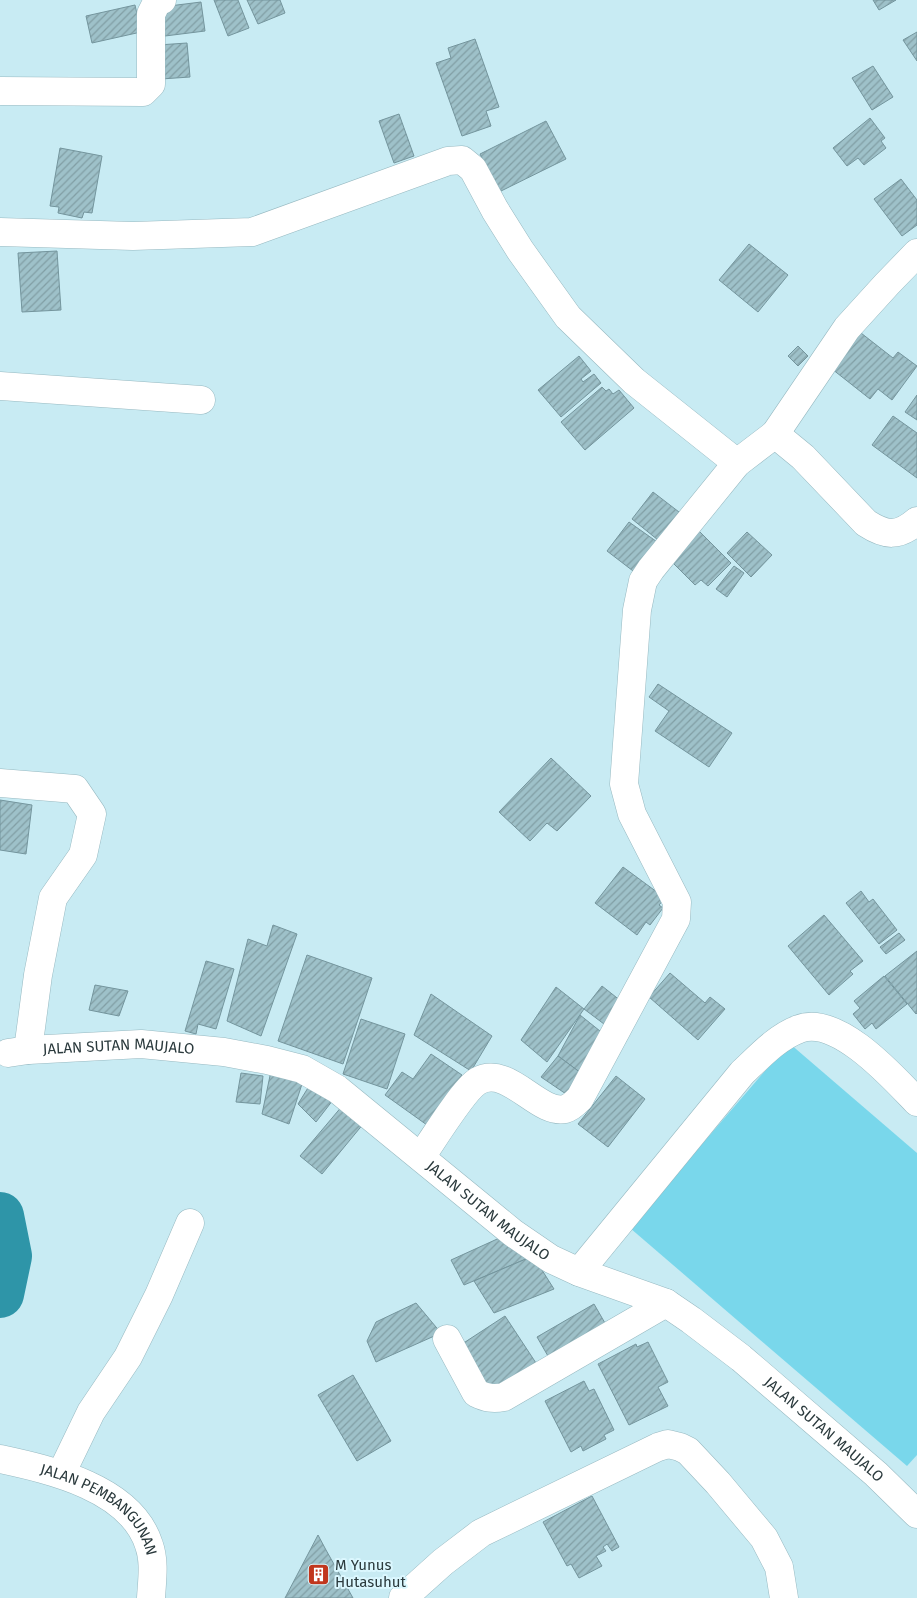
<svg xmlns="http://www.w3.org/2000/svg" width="917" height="1598" font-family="'Fira Sans',sans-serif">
	<defs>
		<pattern id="building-hatch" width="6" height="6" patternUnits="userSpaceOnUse" patternTransform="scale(1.25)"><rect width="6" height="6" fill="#9ec1c9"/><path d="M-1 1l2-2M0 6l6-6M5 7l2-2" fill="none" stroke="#819ea4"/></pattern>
	</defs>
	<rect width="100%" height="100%" fill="#c8ebf3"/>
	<!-- pitch -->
	<polygon fill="#79d7eb" points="789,1043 917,1153 917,1455 907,1466 630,1228"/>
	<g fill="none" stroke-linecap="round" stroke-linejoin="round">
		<!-- river -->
		<polyline stroke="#2e95a8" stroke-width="48" points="0,1216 8,1256 0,1294"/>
	</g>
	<!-- building -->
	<g fill="url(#building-hatch)" stroke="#74959d">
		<polygon points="214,0 238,0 249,28 228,36"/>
		<polygon points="247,0 280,0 285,13 258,24"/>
		<polygon points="873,0 896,0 879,10"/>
		<polygon points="201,2 205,31 165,36 161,7"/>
		<polygon points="135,5 141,32 92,43 86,16"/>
		<polygon points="917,32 917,61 903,40"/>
		<polygon points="475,39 499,107 486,111 491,126 462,136 436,63 451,58 448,48"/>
		<polygon points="187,43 190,77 161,79 158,45"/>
		<polygon points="873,66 893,97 872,110 852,78"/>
		<polygon points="399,114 414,156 394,163 379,121"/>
		<polygon points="870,118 885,138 881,141 886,148 864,165 858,158 847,166 833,148"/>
		<polygon points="546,121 566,159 499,192 480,154"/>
		<polygon points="60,148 102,156 92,213 84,212 82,218 58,213 59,207 50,206"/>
		<polygon points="901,179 917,200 917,225 902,236 874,199"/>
		<polygon points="749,244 788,275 758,312 719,280"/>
		<polygon points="57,251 61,310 22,312 18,253"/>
		<polygon points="861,333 893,358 898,352 917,366 892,400 878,389 870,399 832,369"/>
		<polygon points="798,346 808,356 798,366 788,356"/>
		<polygon points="579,356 591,371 581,379 583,382 594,374 601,383 561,417 538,390"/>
		<polygon points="602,387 606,391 609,389 613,394 619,390 634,408 585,450 561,422"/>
		<polygon points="917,395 917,420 905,412"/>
		<polygon points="893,416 917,433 917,478 872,445"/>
		<polygon points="653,492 679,512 658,540 632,519"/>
		<polygon points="629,522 660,544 637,574 607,551"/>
		<polygon points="699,531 731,563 708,586 701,580 695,585 670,560"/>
		<polygon points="747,532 772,555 751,577 727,553"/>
		<polygon points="734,566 744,573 727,597 716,589"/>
		<polygon points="658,684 732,733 709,767 655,731 669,711 649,697"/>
		<polygon points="551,758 591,796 557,831 547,823 530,841 499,812"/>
		<polygon points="0,800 32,805 26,854 0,850"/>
		<polygon points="623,867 665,898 659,905 663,908 650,925 646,922 637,935 595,903"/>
		<polygon points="861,891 869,902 873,899 897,930 879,944 846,903"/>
		<polygon points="824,915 863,961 850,971 853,974 829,995 788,946"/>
		<polygon points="273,925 297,934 261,1036 227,1021 248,939 267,946"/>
		<polygon points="899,933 905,940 886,954 880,947"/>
		<polygon points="917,951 917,1013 916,1014 885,976"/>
		<polygon points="307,955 372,978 343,1064 278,1041"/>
		<polygon points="206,961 234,969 216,1029 198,1024 196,1034 185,1031"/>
		<polygon points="670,973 705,1003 710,997 725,1009 698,1040 649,997"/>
		<polygon points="884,976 907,1004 876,1029 872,1023 865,1029 853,1014 860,1008 854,1001"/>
		<polygon points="95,985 128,991 119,1016 89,1010"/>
		<polygon points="602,986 626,1005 608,1027 584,1009"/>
		<polygon points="556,987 584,1009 547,1062 521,1040"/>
		<polygon points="431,994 492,1036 471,1071 414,1035"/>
		<polygon points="580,1015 605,1035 581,1073 558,1056"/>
		<polygon points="361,1019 405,1034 387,1089 343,1074"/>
		<polygon points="431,1054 462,1075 427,1125 385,1095 402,1072 413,1079"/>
		<polygon points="558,1056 581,1073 569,1096 541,1077"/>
		<polygon points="271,1071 302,1084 289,1124 262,1114"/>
		<polygon points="241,1073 263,1076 260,1104 236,1102"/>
		<polygon points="616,1076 645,1099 608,1147 578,1124"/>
		<polygon points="311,1083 333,1100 316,1122 298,1104"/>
		<polygon points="343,1105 364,1123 322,1174 300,1156"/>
		<polygon points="506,1235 533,1256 464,1285 451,1260"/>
		<polygon points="533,1256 554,1289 494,1313 474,1281"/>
		<polygon points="416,1303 441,1333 376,1362 367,1341 376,1322"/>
		<polygon points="594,1304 609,1330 552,1363 537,1337"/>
		<polygon points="505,1316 538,1366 493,1396 459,1346"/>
		<polygon points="648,1342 668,1382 658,1387 668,1406 629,1425 598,1364 636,1344 637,1347"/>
		<polygon points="353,1375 391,1441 357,1461 318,1395"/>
		<polygon points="584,1381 589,1391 594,1389 614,1430 604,1435 606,1439 583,1451 581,1446 571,1452 545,1401"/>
		<polygon points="592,1496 619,1547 612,1551 607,1544 603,1547 606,1551 596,1556 602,1566 579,1578 571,1564 567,1566 543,1522"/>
		<polygon points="318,1535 326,1550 353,1598 285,1598"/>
	</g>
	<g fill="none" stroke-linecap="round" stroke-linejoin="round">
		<defs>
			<g id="minor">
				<polyline points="0,91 143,92 151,84 151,14 157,2 162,0"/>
				<polyline points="0,232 133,236 252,232 448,161 462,160 473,169 495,210 520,250 568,317 634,381 737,463"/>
				<polyline points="0,386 201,400"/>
				<path d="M 775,434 L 803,457 L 866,523 C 886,536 898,537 917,521"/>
				<polyline points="0,783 75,789 92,814 83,855 53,898 38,975 28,1050"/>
				<path id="s1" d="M 8,1053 L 28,1050 L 141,1044 L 224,1052 L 267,1060 L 302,1069 L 337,1089 L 513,1233 L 551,1259 L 579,1272 L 666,1303 L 691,1320 L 741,1358 L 876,1474 L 917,1514"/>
				<path d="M 421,1157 C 432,1141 464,1089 478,1081 C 508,1064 538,1115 565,1109 C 572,1107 576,1102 580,1098 L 676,919 L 677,902 L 632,814 L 624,784 L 637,610 L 643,581 L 651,569 L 737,463 L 775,434 L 847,328 L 887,284 L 917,253"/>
				<path d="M 579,1272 L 742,1073 C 759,1057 777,1037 799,1029 C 837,1014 893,1077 917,1102"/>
				<path d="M 447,1339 L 476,1393 C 486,1398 493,1399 504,1397 L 666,1303"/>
				<polyline points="61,1474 91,1412 128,1357 159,1295 190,1223"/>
				<polyline points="403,1598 443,1562 481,1533 658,1447 668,1444 680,1447 688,1451 718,1483 764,1538 779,1567 784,1598"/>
			</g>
			<g id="secondary">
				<path id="s2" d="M 0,1459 C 51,1470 131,1488 149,1545 C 155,1562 152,1580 151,1598"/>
			</g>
		</defs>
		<!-- minor casing -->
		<use href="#minor" stroke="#97b9c1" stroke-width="29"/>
		<!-- secondary casing -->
		<use href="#secondary" stroke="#97b9c1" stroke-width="29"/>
		<!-- minor -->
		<use href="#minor" stroke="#fff" stroke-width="28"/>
		<!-- secondary -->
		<use href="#secondary" stroke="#fff" stroke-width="28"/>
	</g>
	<!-- icons -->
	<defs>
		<symbol id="building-square" viewBox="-11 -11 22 22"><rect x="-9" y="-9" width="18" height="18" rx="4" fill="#c1361d" stroke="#dbf7fe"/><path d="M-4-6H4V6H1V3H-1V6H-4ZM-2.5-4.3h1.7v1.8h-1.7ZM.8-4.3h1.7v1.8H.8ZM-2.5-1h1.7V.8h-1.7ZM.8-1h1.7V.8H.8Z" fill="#fff"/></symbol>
	</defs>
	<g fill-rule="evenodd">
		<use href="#building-square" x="306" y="1562" width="25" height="25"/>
	</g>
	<g text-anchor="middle" stroke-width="4" stroke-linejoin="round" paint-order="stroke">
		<!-- street labels -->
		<g font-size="15" fill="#2b3a3d" stroke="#dbf7fe">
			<text dy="5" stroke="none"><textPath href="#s1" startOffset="111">JALAN SUTAN MAUJALO</textPath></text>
			<text dy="5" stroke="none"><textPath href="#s1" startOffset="531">JALAN SUTAN MAUJALO</textPath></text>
			<text dy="5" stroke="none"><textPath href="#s1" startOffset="936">JALAN SUTAN MAUJALO</textPath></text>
			<text dy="5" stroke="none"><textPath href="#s2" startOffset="116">JALAN PEMBANGUNAN</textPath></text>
		</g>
		<!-- poi labels -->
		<g font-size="15" fill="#2b3a3d" stroke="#dbf7fe" text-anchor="start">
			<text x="335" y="1570">M Yunus<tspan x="335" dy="17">Hutasuhut</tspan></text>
		</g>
	</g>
</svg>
